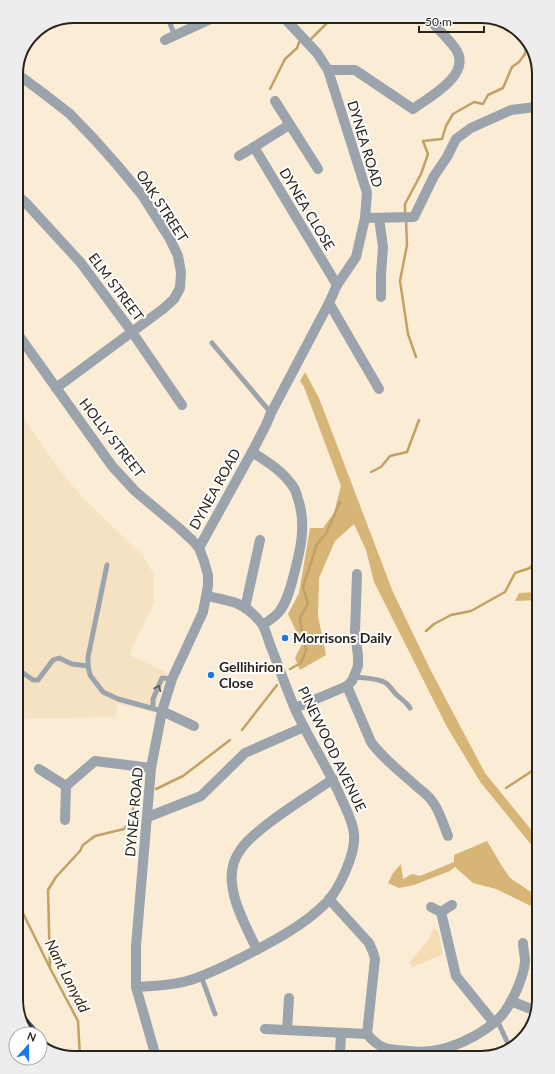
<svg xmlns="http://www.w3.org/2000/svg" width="555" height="1074" font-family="Lato,sans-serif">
	<rect width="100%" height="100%" fill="#fbedd5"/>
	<!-- built -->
	<polygon fill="#f4e2c3" points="18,411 63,474 81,496 141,554 142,554 154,575 154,600 151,609 129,655 168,673 154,712 118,704 115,717 19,719"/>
	<!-- green -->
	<polygon fill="#f4ddb4" points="433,928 438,930 443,954 413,967 409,963 430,938"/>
	<!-- forest -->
	<g fill="#d6b577">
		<polygon points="305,372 319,398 393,592 430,669 485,773 538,838 538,853 481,783 447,727 374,582 366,550 354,524 335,541 319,578 318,616 326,655 300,670 295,658 302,644 288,614 299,593 310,528 323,528 334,513 341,486 304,387 300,381"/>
		<polygon points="537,592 537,600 515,601 519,593"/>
		<polygon points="487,841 502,866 510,878 537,896 539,894 539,910 496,889 473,883 455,867 450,871 414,885 399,888 388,883 393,873 401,864 403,879 412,874 420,876 454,862 454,855"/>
	</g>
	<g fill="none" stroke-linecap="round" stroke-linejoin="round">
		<!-- stream -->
		<g stroke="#c2a164" stroke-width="2.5">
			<polyline points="309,41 334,16"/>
			<polyline points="270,89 285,59 297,48 300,40"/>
			<polyline points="405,214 405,204 421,174 428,154 423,141 442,139 446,126 453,114 474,102 483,104 488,95 503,88 512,67 519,62 525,54 527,42"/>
			<polyline points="406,219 407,245 400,281 408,334 416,357"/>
			<polyline points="371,472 381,467 390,456 407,452 419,420"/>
			<polyline points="426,631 434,624 451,615 471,611 505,592 515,573 530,568 534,563 537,562"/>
			<polyline points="290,669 301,663 306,650 302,632 300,617 308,604 303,587 317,544 326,534 340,502"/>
			<polyline points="242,730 277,685"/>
			<polyline points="506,788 538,767"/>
			<polyline points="156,789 183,776 230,740"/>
			<polyline points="20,907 50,968 78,1021 80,1058"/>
			<polyline points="50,968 48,890 56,877 80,851 83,845 95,836 124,829 131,820 134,803"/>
		</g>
		<!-- lane -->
		<g stroke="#9ba3ac" stroke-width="5">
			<polyline points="167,16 175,36"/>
			<polyline points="212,343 271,413"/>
			<polyline points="107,565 88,657 88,666 90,675 103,692 118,699 162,711"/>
			<polyline points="19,670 33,680 38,680 53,660 59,658 72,664 88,666"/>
			<path d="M 354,677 C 363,678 378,678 386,683 C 391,687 394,693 399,697 C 404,701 407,703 410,708"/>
			<polyline points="153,708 153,699 162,678 172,679"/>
			<polyline points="201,976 215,1014"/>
			<polyline points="497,1020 510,1048"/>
		</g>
		<!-- street -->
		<g stroke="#9ba3ac" stroke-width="10">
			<polyline points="165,40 217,16"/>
			<path d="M 328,70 L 355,70 L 413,109 C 429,97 474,74 455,48 C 447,37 436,27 426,16"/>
			<polyline points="16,73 43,93 70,114 95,140 118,166 142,195 170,239 178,256 181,272 180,288 174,299 163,309 56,388"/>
			<polyline points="275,101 318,169"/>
			<polyline points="289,125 254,147 337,285"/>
			<polyline points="239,156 254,147"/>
			<polyline points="17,195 26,203 81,263 132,332 182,405"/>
			<polyline points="365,218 414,217 434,176 447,157 456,139 471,128 511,110 535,107"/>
			<polyline points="379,218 383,247 381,275 381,297"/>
			<polyline points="329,303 379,389"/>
			<polyline points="17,333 112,466 135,491 179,528 192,540 199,548 204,561 208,575 208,586 203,612 172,679 162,711 151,768 136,946 136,987 156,1057"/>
			<path d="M 252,452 C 268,462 284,472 294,488 C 296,491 297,496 298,499 C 307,525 300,552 293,578 C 290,589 287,602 279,612 C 275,617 268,621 263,625"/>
			<polyline points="199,548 252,452 266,425 271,413 329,303 337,285 356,257 365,218 367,193 328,70 317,53 288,22 284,16"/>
			<polyline points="245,608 260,540"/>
			<path d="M 347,686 L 371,742 C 383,759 401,772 416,786 C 422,791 428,795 432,801 C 440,811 443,824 448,836"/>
			<polyline points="295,708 347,686 352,681 358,666 358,656 355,632 357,574"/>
			<polyline points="162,711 194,726"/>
			<polyline points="39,769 66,786"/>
			<polyline points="148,817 201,796 245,753 304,727"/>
			<polyline points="65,820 66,786 95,761 151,768"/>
			<path d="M 329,899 L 369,943 L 373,952 L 375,959 L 367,1034 C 380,1050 388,1049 408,1051 C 418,1052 428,1052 438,1050 C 459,1046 488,1031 502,1015 C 512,1003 524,977 525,961 C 525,955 523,949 523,943"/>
			<polyline points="431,907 441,912 452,905"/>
			<polyline points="441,912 456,976 494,1023"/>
			<path d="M 257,950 C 249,932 236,910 233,890 C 230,876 232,861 241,849 C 247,840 256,833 265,826 C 286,809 310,795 333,779"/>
			<path d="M 136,987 C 153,986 170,986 187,981 C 205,976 222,967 239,959 C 270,943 304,926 328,901 C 340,887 356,853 354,834 C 353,822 347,811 342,800 C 329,769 309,740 295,709 C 286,688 279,667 271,647 C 268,640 266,630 262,624 C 256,616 246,607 236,603 C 227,600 216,598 207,596"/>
			<polyline points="511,1001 536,1011"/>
			<polyline points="265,1029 367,1034"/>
			<polyline points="287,1030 289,998"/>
			<polyline points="340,1055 341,1033"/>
		</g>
		<!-- highway -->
		<g stroke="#3f4d60" stroke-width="12">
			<polyline points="20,1019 33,1034"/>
			<polyline points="40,1043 45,1048"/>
		</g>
	</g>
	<!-- one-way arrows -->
	<defs><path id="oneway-chevron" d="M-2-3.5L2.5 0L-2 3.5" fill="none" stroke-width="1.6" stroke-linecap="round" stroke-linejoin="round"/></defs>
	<use stroke="#575755" href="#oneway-chevron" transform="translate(158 688) rotate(-66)"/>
	<!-- markers -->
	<g fill="#1b79e2" stroke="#fff" stroke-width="1.5">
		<circle cx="285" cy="638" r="4"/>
		<circle cx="211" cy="675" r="4"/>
	</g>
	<g text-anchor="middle" stroke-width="4" stroke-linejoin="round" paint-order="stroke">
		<!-- street labels -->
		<g font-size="14" fill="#29241b" stroke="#fff">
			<text transform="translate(365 144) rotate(73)" y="5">DYNEA ROAD</text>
			<text transform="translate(162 206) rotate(57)" y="5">OAK STREET</text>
			<text transform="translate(307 209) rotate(59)" y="5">DYNEA CLOSE</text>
			<text transform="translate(116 287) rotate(53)" y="5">ELM STREET</text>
			<text transform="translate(112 438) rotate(52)" y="5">HOLLY STREET</text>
			<text transform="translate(215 489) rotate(-61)" y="5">DYNEA ROAD</text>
			<text transform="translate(332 749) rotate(64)" y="5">PINEWOOD AVENUE</text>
			<text transform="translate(134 812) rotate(-85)" y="5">DYNEA ROAD</text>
		</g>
		<!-- poi labels -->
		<g font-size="14" font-weight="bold" fill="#29241b" stroke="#fff" text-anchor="start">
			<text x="293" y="643">Morrisons Daily</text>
			<text x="219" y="672">Gellihirion<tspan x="219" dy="16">Close</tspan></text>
		</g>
		<!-- water labels -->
		<g font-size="15" font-style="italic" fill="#3a2b0f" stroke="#fff">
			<text transform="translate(67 976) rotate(63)" y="5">Nant Lonydd</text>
		</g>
	</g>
	<!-- crop -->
	<path d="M0 0H555V1074H0ZM74 23H481A51 51 0 0 1 532 74V1000A51 51 0 0 1 481 1051H74A51 51 0 0 1 23 1000V74A51 51 0 0 1 74 23Z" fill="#eeeded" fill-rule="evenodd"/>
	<path fill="none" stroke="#29241b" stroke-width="2" d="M74 23H481A51 51 0 0 1 532 74V1000A51 51 0 0 1 481 1051H74A51 51 0 0 1 23 1000V74A51 51 0 0 1 74 23Z"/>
	<!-- north arrow -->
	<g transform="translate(28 1046) rotate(21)"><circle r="19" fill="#ffffff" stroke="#a9a7a4"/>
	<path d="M0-3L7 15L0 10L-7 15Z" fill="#1b79e2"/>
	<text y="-6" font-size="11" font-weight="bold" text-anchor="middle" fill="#29241b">N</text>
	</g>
	<!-- scale -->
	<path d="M419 26v6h65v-6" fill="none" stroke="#29241b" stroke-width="2"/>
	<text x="425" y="26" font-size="12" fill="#29241b" stroke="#ffffff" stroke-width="3" paint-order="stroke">50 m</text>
</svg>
